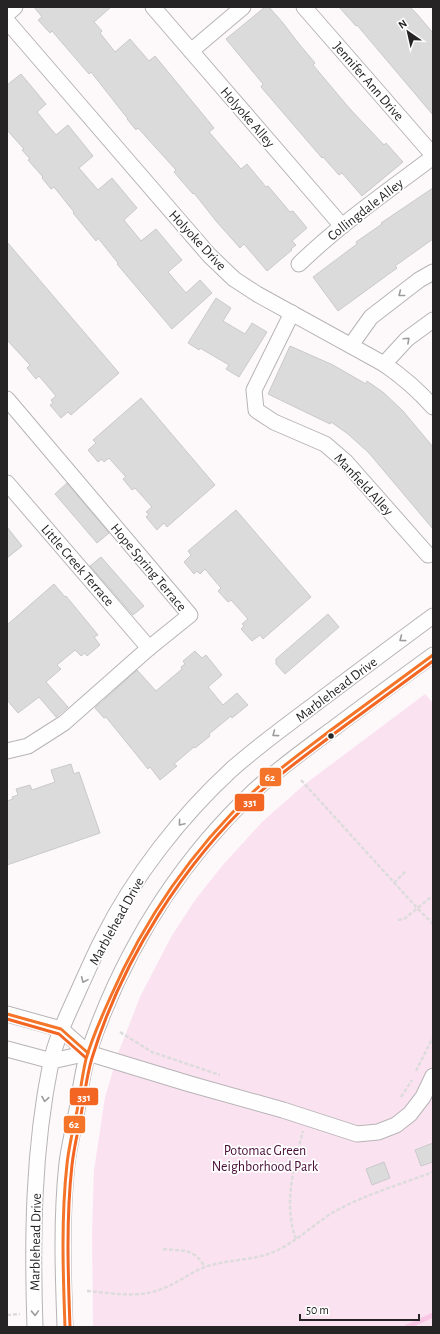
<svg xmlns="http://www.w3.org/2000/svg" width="440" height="1334" font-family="'Alegreya Sans',sans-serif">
	<rect width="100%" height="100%" fill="#fdf9fb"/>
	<!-- green -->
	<polygon fill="#fbe2f0" points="425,694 433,703 433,1327 93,1327 92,1233 94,1170 105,1097 119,1051 140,997 171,937 195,900 222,866 262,822 305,784"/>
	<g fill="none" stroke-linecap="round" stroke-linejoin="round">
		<!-- stream -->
		<polyline stroke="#f9c7e5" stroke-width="5" points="407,1327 433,1315"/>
	</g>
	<!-- building -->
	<g fill="#dbdbdb" stroke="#cacaca">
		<polygon points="34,7 111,7 94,22 102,31 100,33 115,52 130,39 149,61 155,56 214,128 209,132 241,169 247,164 266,187 268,186 290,212 293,211 307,228 292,241 296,245 291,249 292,250 267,271 244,244 240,248 216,221 194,193 193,194 174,172 176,170 138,128 136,130 127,119 128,119 91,72 89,74 52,31 50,33 38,20 42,17"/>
		<polygon points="265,7 269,7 283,23 299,44 315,63 313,65 350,109 384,145 386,143 403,162 362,196 342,173 339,175 323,157 322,158 261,87 263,84 226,39"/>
		<polygon points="339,7 410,7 417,14 433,33 433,115 357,25 356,26"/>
		<polygon points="21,74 46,104 37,112 56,135 68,125 93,156 79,168 98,190 112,178 137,208 124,220 141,241 156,229 182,260 168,272 186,293 200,280 212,293 172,329 117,264 118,263 98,238 96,241 73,213 74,212 54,187 51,189 42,178 43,177 28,160 30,159 22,150 24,149 7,130 7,85"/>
		<polygon points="433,188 433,239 395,266 397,268 338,311 313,277 357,244 356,242 382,224 381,223"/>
		<polygon points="7,242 119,373 71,415 68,412 61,418 50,405 53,403 51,400 56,396 39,376 36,379 27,368 30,365 7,340"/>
		<polygon points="216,298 231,308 223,321 245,334 252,323 267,332 239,377 226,369 229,365 200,348 199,350 188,343"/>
		<polygon points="290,346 333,365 366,384 367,381 384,393 403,411 433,447 433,529 369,453 348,434 331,422 330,424 268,394"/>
		<polygon points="141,398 215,485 167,527 164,523 157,530 146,517 149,514 146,512 152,507 135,488 132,490 123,479 126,477 109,458 104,462 102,459 98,462 88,450 96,443 93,440"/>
		<polygon points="67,483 109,533 97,543 55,494"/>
		<polygon points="236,510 311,597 263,639 260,635 252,641 241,629 244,626 242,624 248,619 231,600 228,602 218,591 221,588 205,569 200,574 197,571 194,574 184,562 191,555 188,551"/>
		<polygon points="7,527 22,546 7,558"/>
		<polygon points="101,557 144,606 133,615 90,566"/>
		<polygon points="54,584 65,597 66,596 98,635 94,637 100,645 87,656 85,653 81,656 75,650 57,665 61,669 46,682 68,707 56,717 39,697 18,713 7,700 7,625"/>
		<polygon points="328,614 339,627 285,674 276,664 276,659"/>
		<polygon points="195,651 202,658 206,655 222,675 208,687 223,705 237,693 248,705 232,718 231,716 209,734 210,736 195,748 194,747 174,764 177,766 160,780 150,767 148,769 106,717 104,718 95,708 137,670 156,691 182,669 181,667 185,664 183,661"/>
		<polygon points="71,764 74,774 79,772 100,833 7,865 7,801 13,799 12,797 18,795 16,789 30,785 32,790 55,782 51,770"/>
		<polygon points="433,1143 433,1162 421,1166 415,1150"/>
		<polygon points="384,1162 390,1178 372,1185 366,1169"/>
	</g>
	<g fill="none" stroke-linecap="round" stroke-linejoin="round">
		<defs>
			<g id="minor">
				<polyline points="153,7 342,226"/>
				<polyline points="304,7 433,155"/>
				<polyline points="7,14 15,7"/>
				<path d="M 7,21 L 209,255 L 234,279 L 257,294 L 384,364 C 403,377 418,390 433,407"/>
				<polyline points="191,51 243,7"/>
				<path d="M 299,264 C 340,224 388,191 433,157"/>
				<polyline points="292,313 254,390 256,410 274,422 325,444 346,462 428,555"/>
				<polyline points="351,345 371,317 419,280 433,272"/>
				<polyline points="384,364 407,339 433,320"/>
				<polyline points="7,399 190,615 149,648 64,723 28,746 7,751"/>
				<polyline points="7,483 149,648"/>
				<polyline points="7,1014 61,1029 88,1053 190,1084 283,1110 357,1134 378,1132 396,1125 410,1114 423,1097 433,1076"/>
				<polyline points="7,1049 52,1061 88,1053"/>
				<path d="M 35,1327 C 32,1238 33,1150 51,1062 C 57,1035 70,1010 81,985 C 88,970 95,953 103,938 C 134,876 181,816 232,769 C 257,747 284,727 311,707 C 351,677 392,646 433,616"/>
				<path d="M 65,1327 C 63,1273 61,1218 67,1163 C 69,1147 73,1131 76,1115 C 80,1095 82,1070 89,1051 C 123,952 178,863 254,791 C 279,768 307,748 334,728 C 367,703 400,679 433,655"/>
			</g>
		</defs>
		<!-- minor casing -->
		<use href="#minor" stroke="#b7b4b6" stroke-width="17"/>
		<!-- path -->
		<g stroke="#dddcdc" stroke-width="2.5" stroke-dasharray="4 2" stroke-linecap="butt">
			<polyline points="301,780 418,909 433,924"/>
			<polyline points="394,883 406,871"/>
			<polyline points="398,920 404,919 431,897"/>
			<polyline points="120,1032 152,1052 220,1075"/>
			<polyline points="416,1071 433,1037"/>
			<polyline points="401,1097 412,1080"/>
			<path d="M 296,1239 C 283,1205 294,1165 303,1131"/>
			<path d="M 163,1249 C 183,1251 194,1248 205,1267"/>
			<path d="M 87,1291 C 110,1293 137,1298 159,1290 C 175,1285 189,1273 205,1267 C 228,1259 254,1261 276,1251 C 297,1241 313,1225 332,1213 C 361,1196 401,1184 433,1172"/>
			<polyline points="7,1315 20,1314"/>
		</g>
		<!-- minor -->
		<use href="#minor" stroke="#fffefe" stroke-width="15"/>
		<defs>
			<g id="bus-1">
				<polyline points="7,1014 61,1029 88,1053"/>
				<path d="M 65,1327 C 63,1273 61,1218 67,1164 C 69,1146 73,1129 77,1111 C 80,1094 82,1076 86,1059 C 92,1038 101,1018 110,998 C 144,920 192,850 254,791 C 278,769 305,750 331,730 C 365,705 399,680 433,655"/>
			</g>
			<g id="bus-2">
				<polyline points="7,1019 59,1034 85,1057"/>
				<path d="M 70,1327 C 68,1273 66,1219 72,1165 C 74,1146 79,1128 82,1109 C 85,1092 87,1074 92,1058 C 122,960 184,862 259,793 C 283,771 309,753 335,733 C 368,709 400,685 433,661"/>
			</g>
		</defs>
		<!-- bus-1 casing -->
		<use href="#bus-1" stroke="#fff" stroke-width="6"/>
		<!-- bus-2 casing -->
		<use href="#bus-2" stroke="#fff" stroke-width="6"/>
		<!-- bus-1 -->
		<use href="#bus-1" stroke="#f47529" stroke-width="3"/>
		<!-- bus-2 -->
		<use href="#bus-2" stroke="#f26522" stroke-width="3"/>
	</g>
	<!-- one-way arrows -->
	<defs><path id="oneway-chevron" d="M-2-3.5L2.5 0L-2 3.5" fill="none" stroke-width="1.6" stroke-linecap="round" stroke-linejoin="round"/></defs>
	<g stroke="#9d9c9c">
		<use href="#oneway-chevron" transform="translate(401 294) rotate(142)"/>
		<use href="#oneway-chevron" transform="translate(407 340) rotate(-43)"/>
		<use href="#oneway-chevron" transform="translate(402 639) rotate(143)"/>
		<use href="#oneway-chevron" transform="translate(275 734) rotate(143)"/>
		<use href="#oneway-chevron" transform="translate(181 823) rotate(130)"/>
		<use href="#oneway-chevron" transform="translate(84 980) rotate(114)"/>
		<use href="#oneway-chevron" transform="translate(45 1099) rotate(99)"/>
		<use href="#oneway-chevron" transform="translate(35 1313) rotate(88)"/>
	</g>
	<!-- markers -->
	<circle fill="#262425" stroke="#fff" stroke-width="1.5" cx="331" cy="736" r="3.5"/>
	<g text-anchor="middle" stroke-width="3.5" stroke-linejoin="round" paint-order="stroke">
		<!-- street labels -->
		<g font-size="14" fill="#262425" stroke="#fff">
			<text transform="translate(369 81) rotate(49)" y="5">Jennifer Ann Drive</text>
			<text transform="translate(248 117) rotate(49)" y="5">Holyoke Alley</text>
			<text transform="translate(365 209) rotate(-38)" y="5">Collingdale Alley</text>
			<text transform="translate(198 240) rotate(47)" y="5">Holyoke Drive</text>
			<text transform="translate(364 484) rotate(47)" y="5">Manfield Alley</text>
			<text transform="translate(78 565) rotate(49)" y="5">Little Creek Terrace</text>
			<text transform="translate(149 567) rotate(50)" y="5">Hope Spring Terrace</text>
			<text transform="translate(336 689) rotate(-37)" y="5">Marblehead Drive</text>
			<text transform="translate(116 921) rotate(-61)" y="5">Marblehead Drive</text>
			<text transform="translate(35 1242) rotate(-89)" y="5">Marblehead Drive</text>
		</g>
		<!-- park labels -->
		<g font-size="14" fill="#480c37" stroke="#fff">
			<text x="265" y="1155">Potomac Green<tspan x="265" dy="16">Neighborhood Park</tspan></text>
		</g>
	</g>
	<g stroke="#fff" stroke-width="1.5">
		<rect x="259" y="767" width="23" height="20" rx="4" fill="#f47529"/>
		<rect x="234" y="793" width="31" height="19" rx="4" fill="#f26522"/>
		<rect x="69" y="1087" width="30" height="19" rx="4" fill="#f26522"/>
		<rect x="63" y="1115" width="23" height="19" rx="4" fill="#f47529"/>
	</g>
	<g font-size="11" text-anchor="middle" font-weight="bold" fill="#fff">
		<text x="270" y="781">62</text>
		<text x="250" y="806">331</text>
		<text x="84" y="1101">331</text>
		<text x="74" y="1128">62</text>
	</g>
	<!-- border -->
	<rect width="440" height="1334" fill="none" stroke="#262425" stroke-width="16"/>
	<!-- north arrow -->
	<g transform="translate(408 32) rotate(326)" stroke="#ffffff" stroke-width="3" paint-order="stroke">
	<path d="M0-3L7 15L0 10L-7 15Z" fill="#262425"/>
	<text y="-6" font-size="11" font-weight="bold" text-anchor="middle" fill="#262425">N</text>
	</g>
	<!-- scale -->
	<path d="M300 1314v6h119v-6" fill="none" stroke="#262425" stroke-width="2"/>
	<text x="306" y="1314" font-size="12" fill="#262425" stroke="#ffffff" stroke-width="3" paint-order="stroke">50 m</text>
</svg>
